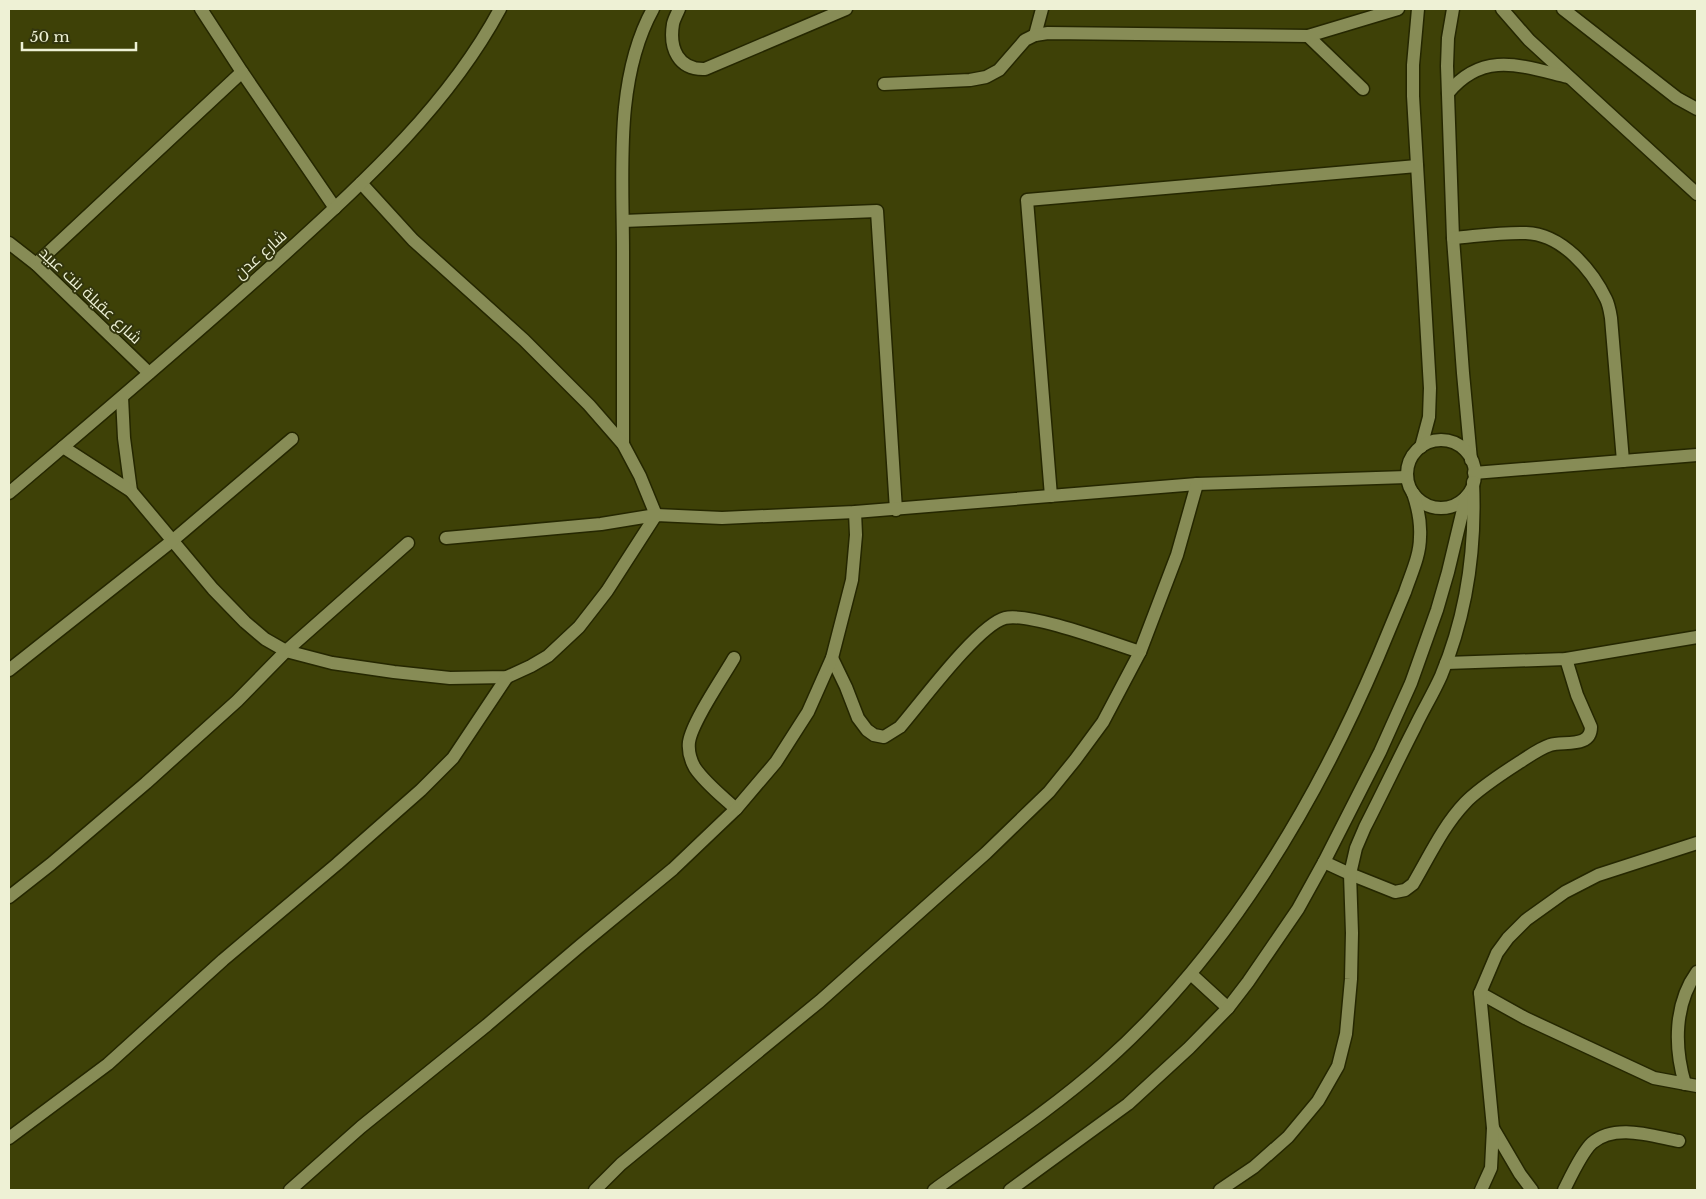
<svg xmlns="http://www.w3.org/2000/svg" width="1706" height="1199" font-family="'Libre Baskerville',Cairo,serif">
	<rect width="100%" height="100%" fill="#3e4107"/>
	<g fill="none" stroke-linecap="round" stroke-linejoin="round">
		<defs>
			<g id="minor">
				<polyline points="201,9 242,72 335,208"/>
				<path d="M 679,9 C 677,14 674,19 673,24 C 669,48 678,70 705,69 L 846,9"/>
				<polyline points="1418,9 1413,65 1413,96 1430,388 1429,417 1421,447"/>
				<polyline points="1453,9 1448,38 1447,66 1453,238 1463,373 1471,460"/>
				<polyline points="1502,9 1529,40 1697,194"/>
				<polyline points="1563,9 1677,98 1697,109"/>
				<polyline points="1035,35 1042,9"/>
				<polyline points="1308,36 1363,89"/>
				<polyline points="884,84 970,80 986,77 999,70 1025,40 1035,35 1048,33 1308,36 1398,9"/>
				<path d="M 1448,93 C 1483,50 1522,66 1568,77"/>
				<polyline points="623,221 877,211 896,510"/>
				<path d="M 1453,238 C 1477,236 1503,232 1526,233 C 1562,234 1592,270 1606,299 C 1609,305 1610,312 1611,318 L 1623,461"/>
				<polyline points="9,243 36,264 149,373"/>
				<polyline points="36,264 242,72"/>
				<polyline points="122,397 124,438 131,491"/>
				<circle cx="1441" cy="474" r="34"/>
				<path d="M 623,444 C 623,380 623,315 623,251 C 623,173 614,79 653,9"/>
				<polyline points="63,447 131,491 213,589 245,622 265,639 286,651 332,663 394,672 450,678 507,677 531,666 548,656 579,627 607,591 656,515 640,476 623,444 589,405 524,340 413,240 361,183"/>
				<polyline points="1474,473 1697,455"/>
				<path d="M 9,493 C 103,413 198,333 289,250 C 368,178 449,104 500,9"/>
				<polyline points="1051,496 1027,200 1417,166"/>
				<polyline points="446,538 601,524 656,515 722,518 855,512 1197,484 1407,477"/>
				<path d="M 734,658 C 723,677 692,722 689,742 C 688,751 691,761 695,768 C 706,784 722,796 736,809"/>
				<path d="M 832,658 L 846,687 L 858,718 L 867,730 L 874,735 L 884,737 L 900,727 C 920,704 978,625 1005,618 C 1030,612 1112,643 1140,652"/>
				<polyline points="1446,663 1566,659 1697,637"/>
				<polyline points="9,670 172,541 292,439"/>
				<path d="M 1324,862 L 1350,874 L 1395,892 L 1405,890 L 1413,884 C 1429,857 1443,826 1465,803 C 1479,788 1506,771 1523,760 C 1532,754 1541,748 1550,745 C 1564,741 1591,748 1591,727 L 1577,695 L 1566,659"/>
				<polyline points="9,897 51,864 146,783 237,701 286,651 408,543"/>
				<polyline points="1191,974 1228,1008"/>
				<polyline points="1480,993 1525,1018 1654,1078 1697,1086"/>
				<path d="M 1685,1084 C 1674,1047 1674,1004 1697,972"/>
				<polyline points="1493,1128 1520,1174 1532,1190"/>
				<polyline points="9,1138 108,1064 223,960 337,864 421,790 453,758 507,677"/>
				<polyline points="290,1190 361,1127 487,1025 581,945 673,869 736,809 776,762 808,712 832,658 852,580 856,535 855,512"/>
				<polyline points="595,1190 621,1164 820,1001 986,853 1049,792 1075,760 1103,722 1140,652 1177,555 1197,484"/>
				<path d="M 934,1190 C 991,1149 1051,1110 1104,1063 C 1225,956 1315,805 1378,657 C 1387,635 1396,614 1405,592 C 1411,574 1420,556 1420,537 C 1421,522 1418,508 1413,493"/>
				<polyline points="1010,1190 1128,1104 1189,1048 1228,1008 1248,982 1298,909 1324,862 1380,752 1411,683 1437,610 1448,572 1466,497"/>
				<path d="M 1220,1190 L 1254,1167 L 1288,1137 L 1318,1101 L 1338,1066 L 1346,1034 L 1351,979 L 1352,933 L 1350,874 L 1356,848 L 1365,827 C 1382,794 1398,760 1415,727 C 1423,710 1433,694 1441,676 C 1467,614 1476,549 1473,482"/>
				<polyline points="1481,1190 1491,1168 1493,1128 1480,993 1497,953 1508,938 1526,920 1565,892 1598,875 1697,843"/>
				<path d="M 1564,1190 C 1570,1178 1582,1152 1592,1143 C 1615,1123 1652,1136 1679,1141"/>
			</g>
		</defs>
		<!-- minor casing -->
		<use href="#minor" stroke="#252700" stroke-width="15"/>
		<!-- minor -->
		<use href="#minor" stroke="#878c56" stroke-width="12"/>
	</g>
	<g text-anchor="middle" stroke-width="4" stroke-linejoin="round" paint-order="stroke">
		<!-- street labels -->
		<g font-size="16" fill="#eef1d5" stroke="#33360d">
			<text transform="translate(260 254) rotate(-42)" y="6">شارع عدن</text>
			<text transform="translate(91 295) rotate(43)" y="6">شارع عقيلة بنت عبيد</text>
		</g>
	</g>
	<!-- border -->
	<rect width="1706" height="1199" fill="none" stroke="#eef1d5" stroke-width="20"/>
	<!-- scale -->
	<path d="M22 42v8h114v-8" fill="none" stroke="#eef1d5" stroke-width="2.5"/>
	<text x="30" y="42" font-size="15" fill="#eef1d5" stroke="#33360d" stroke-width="4" paint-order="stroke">50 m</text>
</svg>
